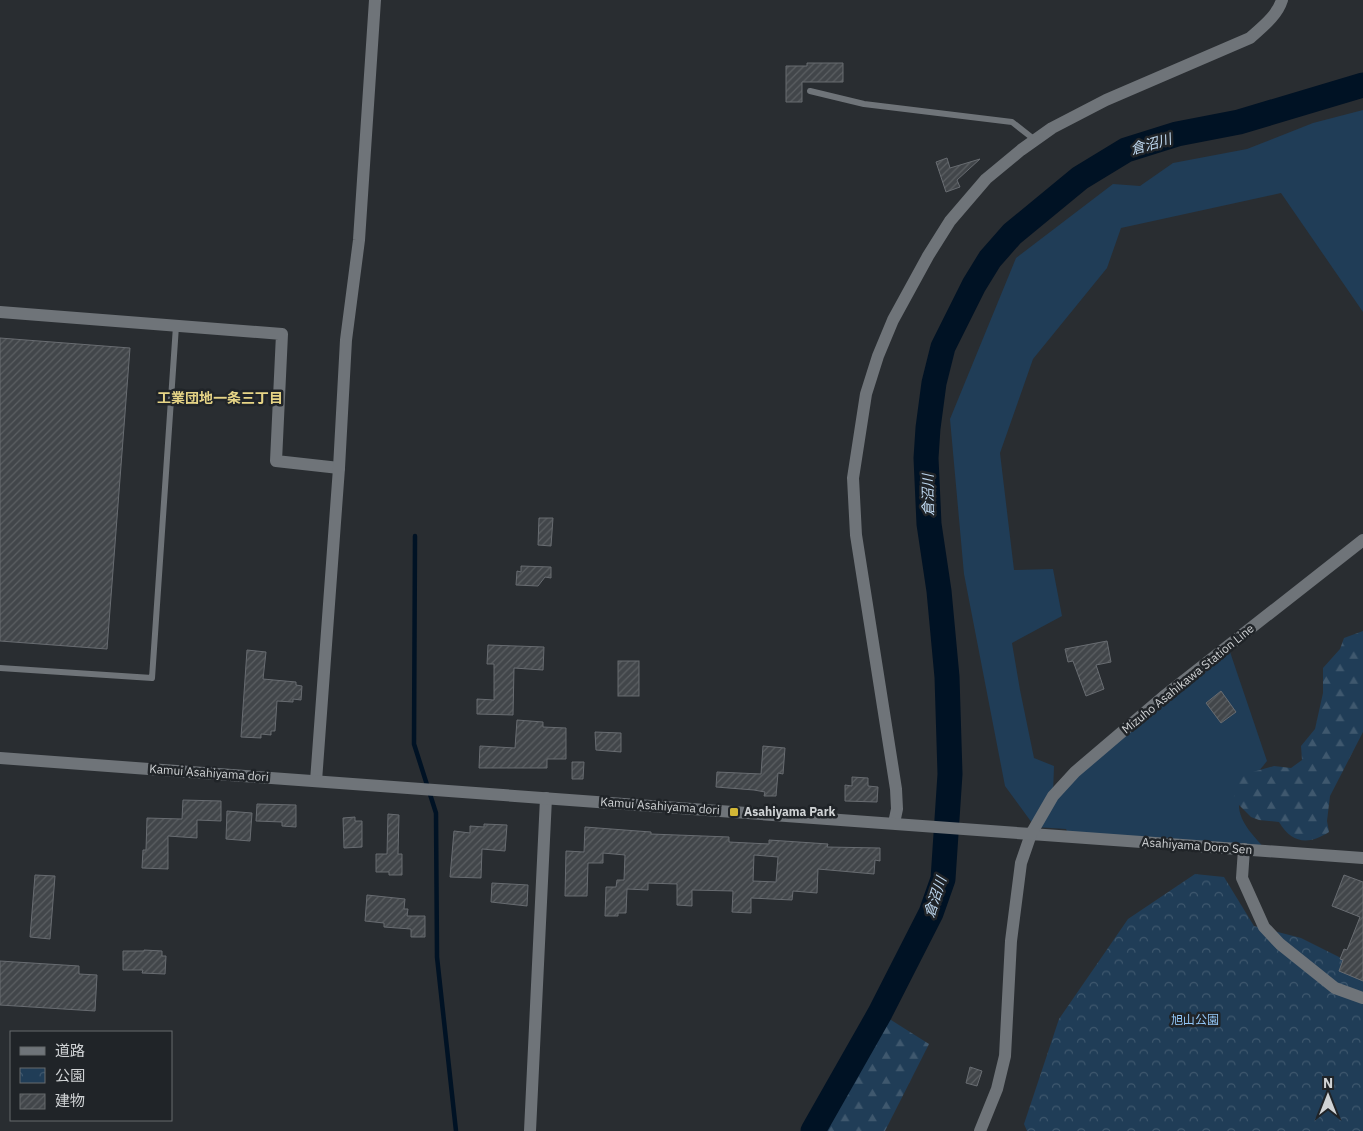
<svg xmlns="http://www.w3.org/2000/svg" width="1363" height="1131" font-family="'IBM Plex Sans','Noto Sans JP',sans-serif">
	<defs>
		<pattern id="forest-firs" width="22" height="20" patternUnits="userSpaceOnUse" patternTransform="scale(1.25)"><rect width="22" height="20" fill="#203d57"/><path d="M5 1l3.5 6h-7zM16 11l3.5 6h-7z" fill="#3f586e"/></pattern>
		<pattern id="park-crowns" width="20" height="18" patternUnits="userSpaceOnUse" patternTransform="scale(1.25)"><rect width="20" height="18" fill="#203d57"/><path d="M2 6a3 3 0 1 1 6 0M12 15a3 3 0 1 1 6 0" fill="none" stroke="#3f586e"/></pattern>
		<pattern id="building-hatch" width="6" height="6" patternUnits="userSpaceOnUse" patternTransform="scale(1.25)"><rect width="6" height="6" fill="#42464a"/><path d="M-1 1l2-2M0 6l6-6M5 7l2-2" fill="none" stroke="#5c6063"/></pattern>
	</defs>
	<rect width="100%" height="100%" fill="#292d31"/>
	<!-- green -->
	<path fill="#203d57" d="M 1363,110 L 1363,312 L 1281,193 L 1121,228 L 1107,268 L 1033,359 L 1000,453 L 1014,570 L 1053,569 L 1062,616 L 1012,643 L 1020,690 L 1034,758 L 1054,766 L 1053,795 L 1228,646 L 1267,761 C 1262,768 1242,789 1240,796 C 1234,819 1254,836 1267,851 L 1070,837 L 1066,829 L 1035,827 L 1005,786 L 964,574 L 950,419 L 1016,258 L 1113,184 L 1140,186 L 1173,163 L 1247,149 L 1313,123 Z"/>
	<!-- forest -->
	<g fill="url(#forest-firs)">
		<path d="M 1363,631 L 1363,732 L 1330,796 L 1327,821 L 1329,832 C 1309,845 1292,844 1279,822 L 1259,820 L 1251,817 L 1233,799 L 1242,775 L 1274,766 L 1291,768 L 1302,760 L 1301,746 L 1315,729 L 1323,693 L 1323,668 L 1340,649 L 1344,638 Z"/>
		<polygon points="880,1013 929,1044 885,1131 813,1131"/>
	</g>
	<!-- park -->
	<polygon fill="url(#park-crowns)" points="1195,874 1224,877 1254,926 1301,938 1363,969 1363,1131 1027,1131 1024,1124 1059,1019 1128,919"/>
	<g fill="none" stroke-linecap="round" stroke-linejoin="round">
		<!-- stream -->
		<polyline stroke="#001224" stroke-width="4.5" points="415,536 414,744 436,813 437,957 456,1131"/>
		<!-- river -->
		<polyline stroke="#001224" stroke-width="25" points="813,1131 880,1013 931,913 943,879 950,774 947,677 939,591 929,524 926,458 928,428 934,383 943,347 974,285 990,259 1012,234 1080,178 1126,150 1177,134 1239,122 1363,85"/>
	</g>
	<!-- building -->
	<g fill="url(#building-hatch)" stroke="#686c71" fill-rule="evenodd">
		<polygon points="807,63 843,63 843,82 802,82 802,102 786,102 786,66 807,66"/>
		<polygon points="947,158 950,168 980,159 957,180 960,187 946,192 936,162"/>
		<polygon points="0,338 130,348 107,649 0,641"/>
		<polygon points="539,518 553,518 551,546 538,545"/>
		<polygon points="521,566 551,567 551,578 545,577 538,586 516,585 517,571 521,572"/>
		<polygon points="1107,641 1111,662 1096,665 1104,689 1086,696 1073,661 1068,662 1065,649"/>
		<polygon points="488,645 544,647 543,670 514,668 513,715 477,714 477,699 494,700 494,664 487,664"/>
		<polygon points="247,650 266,652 263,679 296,682 296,685 302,686 301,700 293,699 293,702 277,701 275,731 271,731 271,735 261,734 261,738 241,737"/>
		<rect x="618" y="661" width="21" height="35"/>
		<polygon points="1221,691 1236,712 1221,723 1206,703"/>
		<polygon points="517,720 543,722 543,727 566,728 566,759 547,759 547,768 479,768 480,746 515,748"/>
		<polygon points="595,732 621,733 621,752 596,750"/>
		<polygon points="763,746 785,748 783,774 778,773 776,796 764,796 765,792 754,790 716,787 717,772 761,774"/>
		<polygon points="572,762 584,762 583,779 572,779"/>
		<polygon points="852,777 868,778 868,786 878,787 877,802 845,801 845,785 852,786"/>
		<polygon points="183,800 221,801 221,821 197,820 197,838 168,836 168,869 142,868 143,850 146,850 147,818 182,819"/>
		<polygon points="257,804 296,805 296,827 282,826 282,822 256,821"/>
		<polygon points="227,811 252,813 250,841 226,839"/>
		<polygon points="388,814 399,815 398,854 402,854 402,875 389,875 389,872 376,872 376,854 387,854"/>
		<polygon points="355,817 355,821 362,821 362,847 344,848 343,818"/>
		<polygon points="484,824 507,825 505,851 482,849 481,878 450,877 454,831 470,833 470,826 484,827"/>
		<path d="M 585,827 L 651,832 L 651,834 L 729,837 L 729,842 L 769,844 L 769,840 L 828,844 L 827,847 L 880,848 L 880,861 L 875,860 L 874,874 L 818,869 L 817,893 L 793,891 L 792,900 L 751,898 L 751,913 L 732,912 L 733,891 L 692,890 L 692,906 L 677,905 L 677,884 L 648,883 L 648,890 L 627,889 L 626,913 L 618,913 L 618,916 L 605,916 L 606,887 L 616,887 L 617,880 L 624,880 L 625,855 L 603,853 L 603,863 L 588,863 L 587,896 L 565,896 L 566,851 L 584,852 ZM 754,855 L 778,857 L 776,882 L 753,881 Z"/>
		<polygon points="35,875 55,876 50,939 30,937"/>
		<polygon points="1344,875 1363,882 1363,981 1339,971 1343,960 1340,959 1344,949 1347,950 1360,917 1332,906"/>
		<polygon points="492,883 528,885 527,906 491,902"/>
		<polygon points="367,895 405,899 404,909 408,909 407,916 425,916 425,937 411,937 411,929 384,927 384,923 365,921"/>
		<polygon points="144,950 162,951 162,956 166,956 165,974 142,973 143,970 123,970 123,951 144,951"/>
		<polygon points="0,961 79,966 79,974 97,975 95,1011 0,1005"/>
		<polygon points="970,1067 982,1071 977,1086 966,1083"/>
	</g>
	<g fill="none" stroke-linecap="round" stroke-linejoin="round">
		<!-- service -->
		<g stroke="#6f7479" stroke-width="6">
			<polyline points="810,91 864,104 1012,122 1035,140"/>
			<polyline points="0,668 152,678 176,326"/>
		</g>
		<!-- minor -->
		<g stroke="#6f7479" stroke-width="12">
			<polyline points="0,312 282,334 276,461 339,468"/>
			<polyline points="316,781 339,468 346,340 359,240 375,0"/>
			<path d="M 894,823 L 897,809 L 896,789 L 856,535 L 853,478 L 866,394 L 878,356 L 893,320 L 928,256 L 950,221 L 986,179 L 1021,150 L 1052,128 L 1106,100 L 1250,38 C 1262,27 1277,16 1282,0"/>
			<polyline points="1244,849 1242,878 1264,927 1280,944 1335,988 1363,998"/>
			<polyline points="530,1131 546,798"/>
		</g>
		<!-- tertiary -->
		<polyline stroke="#6f7479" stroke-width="12" points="980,1131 997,1089 1005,1056 1011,941 1021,863 1031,834 1363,858"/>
		<!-- secondary -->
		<polyline stroke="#6f7479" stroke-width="12" points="0,758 1031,834 1053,796 1075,772 1163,697 1363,540"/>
	</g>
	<!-- markers -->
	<rect fill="#d2b736" stroke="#202428" stroke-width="2" x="729" y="807" width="10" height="10" rx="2.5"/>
	<g text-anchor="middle" stroke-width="5" stroke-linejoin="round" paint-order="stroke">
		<!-- street labels -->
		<g font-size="12" fill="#d0d3d5" stroke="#202428">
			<text transform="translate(1188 679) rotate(-39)" y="4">Mizuho Asahikawa Station Line</text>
			<text transform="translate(209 773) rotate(4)" y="4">Kamui Asahiyama dori</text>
			<text transform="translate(660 806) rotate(4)" y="4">Kamui Asahiyama dori</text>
			<text transform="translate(1197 846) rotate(4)" y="4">Asahiyama Doro Sen</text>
		</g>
		<!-- poi labels -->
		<g font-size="12" font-weight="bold" fill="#d0d3d5" stroke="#202428" text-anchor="start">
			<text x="744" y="816">Asahiyama Park</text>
		</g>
		<!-- park labels -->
		<g font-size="12" fill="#93c6f6" stroke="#202428">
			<text x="1195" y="1024">旭山公園</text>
		</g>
		<!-- water labels -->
		<g font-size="14" font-style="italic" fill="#c0daf2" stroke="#202428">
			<text transform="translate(1151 144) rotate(-16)" y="5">倉沼川</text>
			<text transform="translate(928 495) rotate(-91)" y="5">倉沼川</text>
			<text transform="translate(935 897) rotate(-72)" y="5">倉沼川</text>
		</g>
		<!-- neighbourhood labels -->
		<g font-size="14" font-weight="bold" fill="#e6d486" stroke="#202428">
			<text x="220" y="403">工業団地一条三丁目</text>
		</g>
	</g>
	<!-- legend -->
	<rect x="10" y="1031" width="162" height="90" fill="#202428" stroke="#666a6d"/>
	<rect x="20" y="1047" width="25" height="8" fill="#6f7479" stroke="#666a6d"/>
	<text x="55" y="1056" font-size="15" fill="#d0d3d5">道路</text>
	<rect x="20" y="1068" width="25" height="15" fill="url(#park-crowns)" stroke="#666a6d"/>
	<text x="55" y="1081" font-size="15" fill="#d0d3d5">公園</text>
	<rect x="20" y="1094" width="25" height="15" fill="url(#building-hatch)" stroke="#666a6d"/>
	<text x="55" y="1106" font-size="15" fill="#d0d3d5">建物</text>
	<!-- north arrow -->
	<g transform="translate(1328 1096)" stroke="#202428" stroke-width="4" paint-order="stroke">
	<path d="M0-4L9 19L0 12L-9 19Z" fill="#d0d3d5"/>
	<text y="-8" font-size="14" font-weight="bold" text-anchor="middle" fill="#d0d3d5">N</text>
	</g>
</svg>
